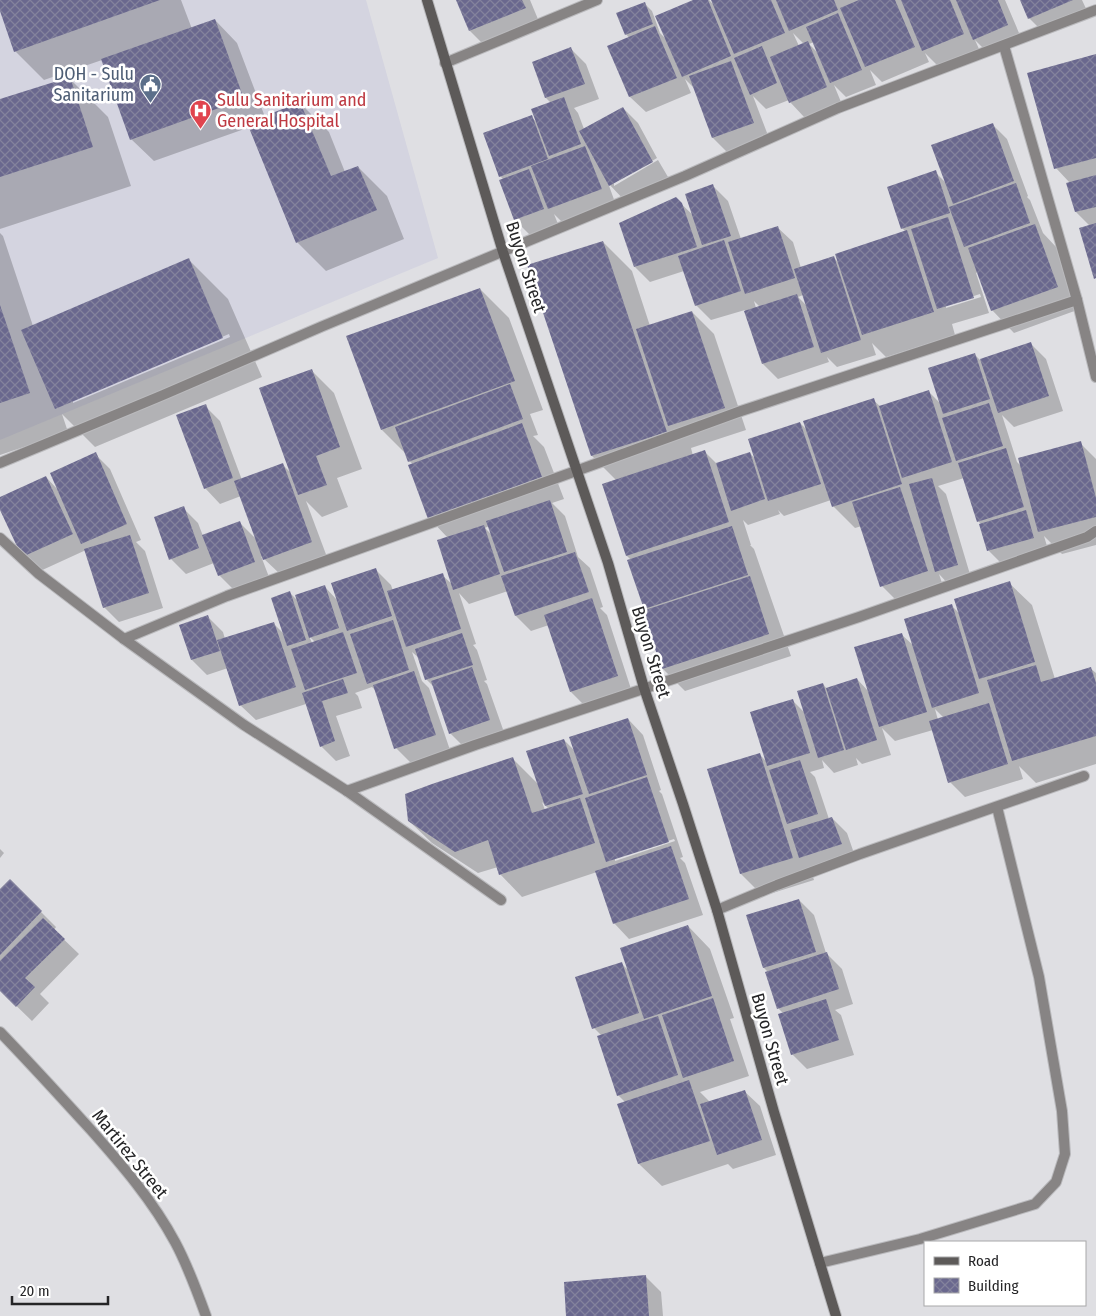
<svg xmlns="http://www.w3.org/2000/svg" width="1096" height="1316" font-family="'Fira Sans Condensed',sans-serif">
	<defs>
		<pattern id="building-cross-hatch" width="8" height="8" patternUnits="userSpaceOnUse" patternTransform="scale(1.25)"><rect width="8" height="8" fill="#6a688e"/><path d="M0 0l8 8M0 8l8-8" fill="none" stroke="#83829c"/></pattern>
	</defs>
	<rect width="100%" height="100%" fill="#dfdfe3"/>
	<!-- built -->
	<polygon fill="#d4d4e0" points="0,0 366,0 438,258 0,440"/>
	<!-- shadow -->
	<g fill="#0003" fill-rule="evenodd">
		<polygon points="0,0 181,0 192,29 215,20 237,43 265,117 300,103 329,132 345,172 358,167 387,196 404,239 326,271 297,242 250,127 154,161 131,139 102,60 44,80 15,51 0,7"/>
		<polygon points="457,0 530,0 540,24 485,46 470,31"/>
		<path d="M 696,0 L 709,0 L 714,5 L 712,0 L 1005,0 L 1022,40 L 989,54 L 975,40 L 979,49 L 938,66 L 925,53 L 929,62 L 882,82 L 870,70 L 876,85 L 846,97 L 834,85 L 841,102 L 805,118 L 790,102 L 789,100 L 766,109 L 753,96 L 769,138 L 728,153 L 713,138 L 695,89 L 685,79 L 691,93 L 646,112 L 630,97 L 609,46 L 629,38 L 626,34 L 645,4 L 652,11 L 660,33 L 666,39 ZM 793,33 L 804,44 L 799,46 ZM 814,42 L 819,54 L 809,44 Z"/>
		<polygon points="1022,0 1082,0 1089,15 1044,33 1029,18"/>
		<polygon points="571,49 586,64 599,99 574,108 578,113 584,129 623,108 638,123 657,158 614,183 614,186 658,160 668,177 625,201 608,183 616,205 564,224 554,214 558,224 530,235 515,220 500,181 504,180 500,176 531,117 539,124 551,103 546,98 533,63"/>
		<polygon points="1096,55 1096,279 1090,226 1076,212 1070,183 1056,168"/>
		<polygon points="69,78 108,117 131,186 0,229 0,101"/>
		<path d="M 992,124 L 1007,139 L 1028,196 L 1027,197 L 1030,200 L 1043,233 L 1057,248 L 1080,309 L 1014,333 L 992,310 L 978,272 L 976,273 L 989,313 L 952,324 L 955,335 L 886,357 L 872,343 L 876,355 L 837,367 L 827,357 L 829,362 L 778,379 L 763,364 L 745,310 L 711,320 L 696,305 L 684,271 L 650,282 L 635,267 L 676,199 L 694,216 L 713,186 L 728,201 L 741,239 L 777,227 L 793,242 L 801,268 L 834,258 L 840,264 L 906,232 L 902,228 L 935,172 L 946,183 ZM 980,294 L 981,297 L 946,308 L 946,305 ZM 803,295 L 807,306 L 798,297 ZM 754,301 L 760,307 L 756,308 Z"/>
		<path d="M 0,233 L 3,236 L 33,326 L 189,260 L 228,299 L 262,377 L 95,447 L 62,414 L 68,432 L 0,455 ZM 229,334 L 230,337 L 73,403 L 73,400 Z"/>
		<polygon points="603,242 632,271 650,326 692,312 714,334 746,430 691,448 693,456 705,452 717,464 750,453 755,459 800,423 808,431 873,400 881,407 929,392 941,404 974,354 980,360 1031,344 1046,359 1063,411 1014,427 1002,415 1017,462 1021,466 1080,443 1096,459 1096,545 1062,554 1044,536 1049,553 1004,566 989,551 981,524 978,521 964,478 938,486 946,494 972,581 951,587 939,574 943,586 897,601 882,586 862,526 855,528 833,506 831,500 784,516 778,510 780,514 748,525 743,520 751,545 750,545 754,549 791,656 685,691 663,669 647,611 645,609 631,560 627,556 617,481 592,456 529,266"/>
		<path d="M 480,289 L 509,318 L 543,410 L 530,414 L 538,435 L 533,436 L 544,447 L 564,499 L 552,503 L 565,516 L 578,557 L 590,568 L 603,607 L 600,608 L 607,615 L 632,692 L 586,707 L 571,692 L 549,625 L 531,631 L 516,616 L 508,591 L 469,604 L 459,593 L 476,644 L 473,645 L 477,650 L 487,680 L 484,681 L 487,684 L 505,735 L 465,748 L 450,733 L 435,688 L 426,679 L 419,658 L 412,652 L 422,681 L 429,688 L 450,750 L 411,763 L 396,748 L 376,691 L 372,687 L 355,693 L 358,696 L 362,708 L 336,716 L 350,756 L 336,761 L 321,746 L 306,704 L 256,720 L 240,705 L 228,668 L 207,675 L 192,660 L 208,617 L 223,632 L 225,639 L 273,623 L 284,634 L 290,593 L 298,601 L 325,587 L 337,600 L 376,570 L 391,585 L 393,591 L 442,575 L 453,585 L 448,538 L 429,518 L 413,464 L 409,461 L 407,455 L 382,430 ZM 489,526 L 492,535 L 485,528 ZM 309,636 L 315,642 L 312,643 Z"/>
		<polygon points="311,370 334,393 362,469 337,478 348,507 322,517 306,501 327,557 280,574 261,556 269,577 234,590 219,575 214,563 186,574 171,559 183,508 198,523 203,536 239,522 258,541 241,496 220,504 205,488 205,406 220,421 242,480 283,465 291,473"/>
		<polygon points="95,454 110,469 141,540 136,542 145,551 163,608 119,622 104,607 86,550 38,572 23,556 0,507 0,498 46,477 58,490"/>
		<path d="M 1009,583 L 1032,605 L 1055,679 L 1090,668 L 1096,673 L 1096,764 L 1036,783 L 1019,766 L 1023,779 L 965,797 L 950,782 L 933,730 L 895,741 L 882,728 L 891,755 L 862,764 L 856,758 L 858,765 L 834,773 L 822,760 L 824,768 L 810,772 L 815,777 L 829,819 L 832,818 L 847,833 L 856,859 L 810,868 L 814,880 L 763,896 L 741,874 L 708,770 L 759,754 L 767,762 L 793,701 L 805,713 L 823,684 L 827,689 L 857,679 L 869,692 L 901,634 L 914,646 L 951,605 L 960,614 ZM 935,709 L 944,718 L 938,720 Z"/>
		<path d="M 628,719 L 643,735 L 661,790 L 659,791 L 662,794 L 683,857 L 680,858 L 685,863 L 703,915 L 629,939 L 614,923 L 597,872 L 522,897 L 500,874 L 498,867 L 478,873 L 432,843 L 409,821 L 513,759 L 539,785 L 564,740 L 576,752 ZM 542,802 L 549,809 L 545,810 ZM 674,839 L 675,841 L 615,861 L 615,858 Z"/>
		<polygon points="0,849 4,853 0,858"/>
		<polygon points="10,881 56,927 54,930 79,954 40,994 49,1003 32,1021 0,990 0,891"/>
		<polygon points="799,900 814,915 826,953 842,969 853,1004 835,1010 841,1015 854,1055 807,1069 792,1054 783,1013 778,1008 768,972 764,968 747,916"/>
		<polygon points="688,926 710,949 734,1018 730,1019 749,1076 700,1092 710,1102 744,1091 760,1106 776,1155 733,1169 728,1164 662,1186 639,1164 619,1105 625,1102 618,1095 602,1036 594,1028 621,963 629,971"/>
		<polygon points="646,1277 661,1292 663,1316 568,1316"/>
	</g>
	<!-- building -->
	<g fill="url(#building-cross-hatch)">
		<polygon points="0,0 160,0 14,52 0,11"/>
		<polygon points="456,0 522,0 526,8 469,31"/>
		<polygon points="693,0 708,0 731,56 682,77 655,16"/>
		<polygon points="711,0 771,0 785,33 734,54"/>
		<polygon points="776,0 834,0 838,10 789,31"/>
		<polygon points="859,0 895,0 915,47 865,67 840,8"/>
		<polygon points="901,0 950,0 964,34 922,51"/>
		<polygon points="956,0 998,0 1008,25 973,40"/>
		<polygon points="1020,0 1073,0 1028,19"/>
		<polygon points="645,2 653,24 625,35 616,13"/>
		<polygon points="838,13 862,70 830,83 806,27"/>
		<polygon points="215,19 244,99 130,140 101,59"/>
		<polygon points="655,26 677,78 629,97 607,46"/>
		<polygon points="808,41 827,87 789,103 770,57"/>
		<polygon points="762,46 777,83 750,95 734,58"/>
		<polygon points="571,47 585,84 545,98 532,62"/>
		<polygon points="1096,54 1096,158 1054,169 1027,73"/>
		<polygon points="731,61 754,123 712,138 689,76"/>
		<polygon points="70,77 93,147 0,177 0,99"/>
		<polygon points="564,97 581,144 549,156 531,109"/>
		<polygon points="300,102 331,176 358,166 377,210 296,243 247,123"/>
		<polygon points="623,107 653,162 609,186 579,131"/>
		<polygon points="532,115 548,159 499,177 483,133"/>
		<polygon points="993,123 1014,181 953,204 931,145"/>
		<polygon points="585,146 602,189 548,209 531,166"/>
		<polygon points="529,169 544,209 514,220 499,180"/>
		<polygon points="936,170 950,213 901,229 887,187"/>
		<polygon points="1096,175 1096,207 1075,212 1066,183"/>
		<polygon points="1016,183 1030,223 964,247 949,207"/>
		<polygon points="713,184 731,236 702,245 685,194"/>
		<polygon points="676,197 682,203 697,247 634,267 619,223"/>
		<polygon points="948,217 974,298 937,309 911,229"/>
		<polygon points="1096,223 1096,278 1094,279 1079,228"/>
		<polygon points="1035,224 1058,287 991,311 968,248"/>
		<polygon points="778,226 795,278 745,294 728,242"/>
		<polygon points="907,230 934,312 862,335 835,254"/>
		<polygon points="724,240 741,291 695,306 678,256"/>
		<polygon points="603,241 667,432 591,456 527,265"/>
		<polygon points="834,256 861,340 821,353 794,269"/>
		<polygon points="189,258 223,338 55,409 21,330"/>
		<polygon points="480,288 515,381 381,430 346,336"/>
		<polygon points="797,294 814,347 762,364 744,311"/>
		<polygon points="0,305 30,393 0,403"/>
		<polygon points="692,311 725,408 668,426 636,329"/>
		<polygon points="1031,342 1049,396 998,413 980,359"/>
		<polygon points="975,353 990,399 943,414 928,368"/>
		<polygon points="312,369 340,447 316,456 327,485 298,495 259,388"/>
		<polygon points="510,384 523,419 408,462 395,427"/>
		<polygon points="929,390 952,462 902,478 879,406"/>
		<polygon points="874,398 902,484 832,507 803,421"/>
		<polygon points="989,403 1003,446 956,461 942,418"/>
		<polygon points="206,404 233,478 204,489 176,415"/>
		<polygon points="800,422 821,484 768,501 748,439"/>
		<polygon points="522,423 542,477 428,519 408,465"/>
		<polygon points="1081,441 1096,498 1096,517 1038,532 1018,458"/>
		<polygon points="1006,448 1024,507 977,522 958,463"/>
		<polygon points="705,450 729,522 626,556 602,484"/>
		<polygon points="96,452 127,524 81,544 50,473"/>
		<polygon points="750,452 765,499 731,511 716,463"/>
		<polygon points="283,463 312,542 263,560 234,481"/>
		<polygon points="46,476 73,534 22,557 0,510 0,497"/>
		<polygon points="932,478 958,565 935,572 909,484"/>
		<polygon points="900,487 928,571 880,587 852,502"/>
		<polygon points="550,500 567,552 504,572 486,521"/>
		<polygon points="184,506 199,548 169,560 154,517"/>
		<polygon points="1026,510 1034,538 987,551 979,524"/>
		<polygon points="240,521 255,562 218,576 202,535"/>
		<polygon points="484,525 500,574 453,590 437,540"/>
		<polygon points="732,526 748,575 644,609 627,560"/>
		<polygon points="130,535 149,593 103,608 84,549"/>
		<polygon points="575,552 589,592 515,616 501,576"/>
		<polygon points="376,568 392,616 347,631 331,583"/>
		<polygon points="443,573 461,629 406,647 387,591"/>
		<polygon points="750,576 769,634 662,669 642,611"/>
		<polygon points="1010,581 1035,662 979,679 954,599"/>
		<polygon points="325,585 339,628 309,638 295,595"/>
		<polygon points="290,591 306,640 287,646 271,598"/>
		<polygon points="592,598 618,676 570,692 544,615"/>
		<polygon points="952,604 979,693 932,708 904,619"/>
		<polygon points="208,615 220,651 191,660 179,625"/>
		<polygon points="393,620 409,670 367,684 350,634"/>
		<polygon points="274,622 296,687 239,706 217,640"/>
		<polygon points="343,632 357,673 305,690 291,649"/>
		<polygon points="462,633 473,665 425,680 415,649"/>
		<polygon points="902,633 927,712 879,727 854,647"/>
		<polygon points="1036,665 1041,682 1091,667 1096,683 1096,736 1012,761 987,680"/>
		<polygon points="472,667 490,720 449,734 431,681"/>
		<polygon points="414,671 436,735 394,749 373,685"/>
		<polygon points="857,678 877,740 846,750 826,688"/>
		<polygon points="343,679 348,693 322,701 335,741 320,747 302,693"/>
		<polygon points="823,683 844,750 818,758 797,691"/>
		<polygon points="793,699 810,753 767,766 750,712"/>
		<polygon points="989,703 1008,764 948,783 929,721"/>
		<polygon points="628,718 647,775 589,794 569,737"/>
		<polygon points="564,739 583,794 545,806 526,751"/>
		<polygon points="760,753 793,858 740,874 707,769"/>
		<polygon points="513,757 532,813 580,798 595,843 499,875 488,840 455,852 408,821 405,794 432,784"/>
		<polygon points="800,760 818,814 787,824 769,770"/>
		<polygon points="647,777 669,842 606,862 585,798"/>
		<polygon points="832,817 842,844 799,858 790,830"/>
		<polygon points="671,846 689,899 613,924 595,871"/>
		<polygon points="10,879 42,911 0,955 0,889"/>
		<polygon points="799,899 816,952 763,968 746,915"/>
		<polygon points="43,918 65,939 25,978 35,987 16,1007 0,991 0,961"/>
		<polygon points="688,925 712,996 644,1019 620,948"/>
		<polygon points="827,952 839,989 777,1009 765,972"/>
		<polygon points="622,962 639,1013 592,1029 575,977"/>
		<polygon points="713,998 734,1061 683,1078 662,1015"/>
		<polygon points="826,999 839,1040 791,1055 778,1014"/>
		<polygon points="658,1016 678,1075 617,1096 597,1036"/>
		<polygon points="689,1080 710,1141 638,1164 617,1104"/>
		<polygon points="745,1090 762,1140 717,1155 700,1104"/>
		<polygon points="646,1275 649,1316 566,1316 564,1282"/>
	</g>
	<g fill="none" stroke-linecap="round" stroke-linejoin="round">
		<defs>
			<g id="street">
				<polyline points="1004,46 1077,300 1096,377"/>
				<polyline points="445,63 597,0"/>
				<polyline points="0,463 163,395 323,326 685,176 838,108 1096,10"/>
				<polyline points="0,538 39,574 124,639 244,725 347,791 501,900"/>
				<polyline points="124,639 227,596 576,471 741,411 1077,300"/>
				<polyline points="347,791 475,745 859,617 1087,537 1096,531"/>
				<polyline points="717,910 777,885 860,854 1084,776"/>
				<path d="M 0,1032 C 31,1064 61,1097 91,1130 C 122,1165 153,1201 175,1242 C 188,1266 197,1291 206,1316"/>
				<polyline points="820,1263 920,1239 1035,1204 1056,1182 1065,1154 1062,1111 1039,977 997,807"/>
			</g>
			<polyline id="secondary" points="427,0 503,252 608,563 644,688 683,804 717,910 774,1112 836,1316"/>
		</defs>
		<!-- street casing -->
		<use href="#street" stroke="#bababd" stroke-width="12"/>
		<!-- secondary casing -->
		<use href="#secondary" stroke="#bababd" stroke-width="12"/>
		<!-- street -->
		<use href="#street" stroke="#878484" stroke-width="10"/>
		<!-- secondary -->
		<use href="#secondary" stroke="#5d5a59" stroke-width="10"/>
	</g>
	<!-- icons -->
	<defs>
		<symbol id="civic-pin" viewBox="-11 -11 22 30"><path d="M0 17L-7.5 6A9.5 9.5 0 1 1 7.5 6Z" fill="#5c6f8a" stroke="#fff"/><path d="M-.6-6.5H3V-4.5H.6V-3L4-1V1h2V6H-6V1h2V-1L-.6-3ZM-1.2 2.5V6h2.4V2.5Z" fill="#fff"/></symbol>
		<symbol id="hospital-pin" viewBox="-11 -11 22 30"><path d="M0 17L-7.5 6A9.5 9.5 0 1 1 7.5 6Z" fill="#e0444e" stroke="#fff"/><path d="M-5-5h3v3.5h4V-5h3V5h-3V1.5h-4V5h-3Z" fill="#fff"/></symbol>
	</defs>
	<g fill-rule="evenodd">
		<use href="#civic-pin" x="138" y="72" width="25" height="34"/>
		<use href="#hospital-pin" x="188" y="98" width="25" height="34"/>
	</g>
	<g text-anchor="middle" stroke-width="5" stroke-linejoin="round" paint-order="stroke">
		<!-- service labels -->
		<g font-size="18" fill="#4e5e75" stroke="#fff" text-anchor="end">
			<text x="134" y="80">DOH - Sulu<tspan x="134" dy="21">Sanitarium</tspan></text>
		</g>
		<!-- health labels -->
		<g font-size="18" fill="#be3a42" stroke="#fff" text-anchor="start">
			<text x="217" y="106">Sulu Sanitarium and<tspan x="217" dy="21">General Hospital</tspan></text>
		</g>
		<!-- street labels -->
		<g font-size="18" fill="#252527" stroke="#fff">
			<text transform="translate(526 267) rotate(72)" y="6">Buyon Street</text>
			<text transform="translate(651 652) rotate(73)" y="6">Buyon Street</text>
			<text transform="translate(770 1039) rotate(74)" y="6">Buyon Street</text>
			<text transform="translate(130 1154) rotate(51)" y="6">Martirez Street</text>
		</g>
	</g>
	<!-- legend -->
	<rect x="924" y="1241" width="162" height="65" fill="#ffffff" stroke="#a8a8a9"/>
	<rect x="934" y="1257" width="25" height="8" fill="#5d5a59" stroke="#a8a8a9"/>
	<text x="968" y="1266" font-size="15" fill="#252527">Road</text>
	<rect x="934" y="1278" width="25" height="15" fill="url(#building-cross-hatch)" stroke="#a8a8a9"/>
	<text x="968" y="1291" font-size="15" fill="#252527">Building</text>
	<!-- scale -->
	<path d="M12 1296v8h96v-8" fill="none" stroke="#252527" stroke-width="2.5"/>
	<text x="20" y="1296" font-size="15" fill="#252527" stroke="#ffffff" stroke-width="4" paint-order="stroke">20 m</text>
</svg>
